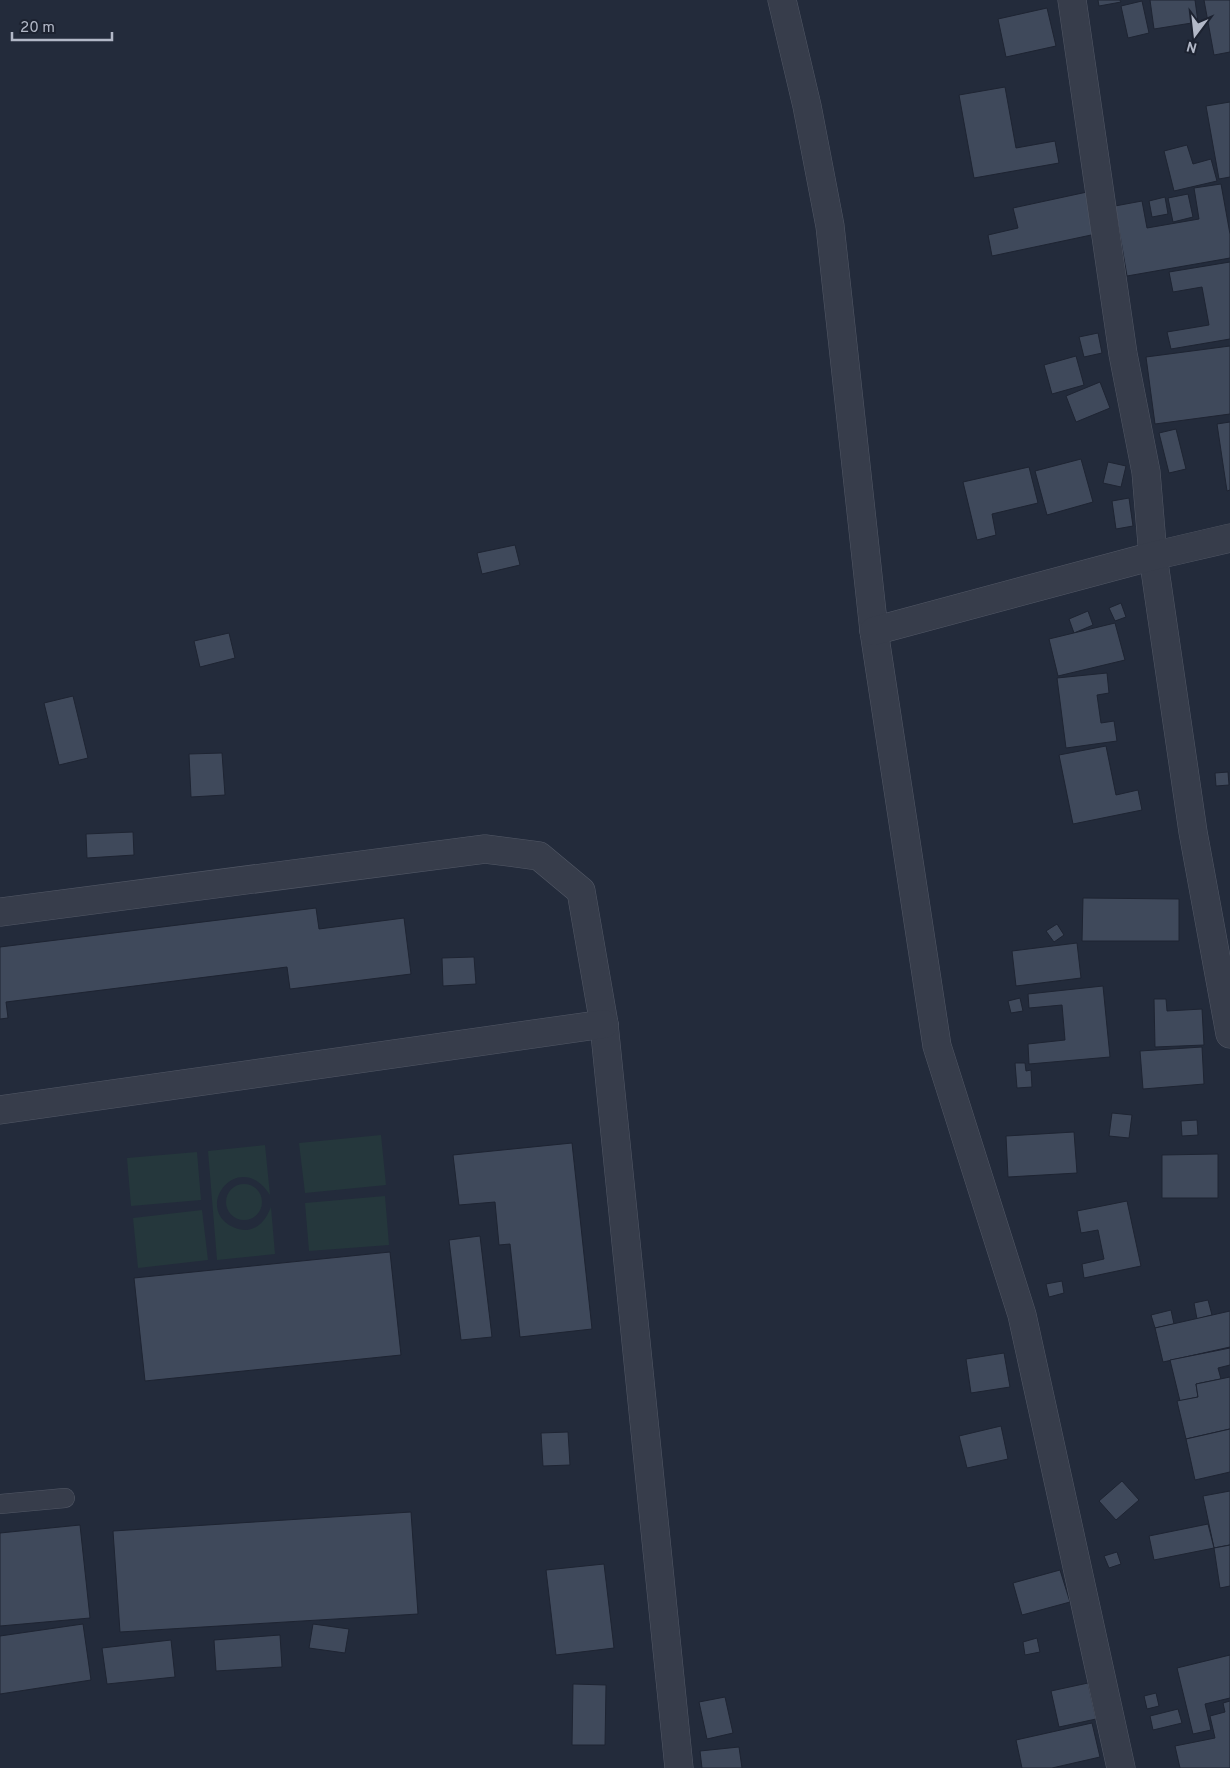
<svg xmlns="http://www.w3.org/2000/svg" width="1230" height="1768" font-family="Overpass,sans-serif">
	<rect width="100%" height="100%" fill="#232b3b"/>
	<!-- green -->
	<g fill="#25373c">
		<polygon points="381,1135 386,1185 305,1193 299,1143"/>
		<path d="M 265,1145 L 270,1195 C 241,1149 195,1203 229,1225 C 234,1228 240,1230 247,1230 C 260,1228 266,1219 271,1207 L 275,1254 L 217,1260 L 208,1151 Z"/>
		<polygon points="197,1152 201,1200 131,1206 127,1158"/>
		<circle cx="244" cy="1202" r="18"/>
		<polygon points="385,1196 389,1245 309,1251 305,1203"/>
		<polygon points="202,1210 208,1260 138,1268 133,1218"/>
	</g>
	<!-- building -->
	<g fill="#3f495b" stroke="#1e2432">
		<polygon points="1098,0 1120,0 1121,2 1099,6"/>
		<polygon points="1150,0 1195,0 1198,22 1154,29"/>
		<polygon points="1204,0 1230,0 1230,52 1214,55"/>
		<polygon points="1142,1 1149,33 1128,38 1121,6"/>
		<polygon points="1047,8 1056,46 1006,57 998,19"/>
		<polygon points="1005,87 1016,148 1055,141 1059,163 974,178 959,95"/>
		<polygon points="1230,102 1230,177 1219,179 1206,106"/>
		<polygon points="1187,145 1193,164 1211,159 1217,181 1174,191 1164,151"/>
		<polygon points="1221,184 1230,234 1230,258 1127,276 1115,206 1142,201 1147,228 1199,219 1194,188"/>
		<polygon points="1087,192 1096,234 992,256 988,235 1018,228 1013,208"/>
		<polygon points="1188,194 1193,217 1173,222 1168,198"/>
		<polygon points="1165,197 1168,214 1152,217 1149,201"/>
		<polygon points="1230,262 1230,339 1171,349 1167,332 1209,325 1202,287 1173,292 1169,272"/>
		<polygon points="1098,333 1102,353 1084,357 1079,337"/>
		<polygon points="1230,346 1230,414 1155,424 1146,357"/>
		<polygon points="1076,356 1084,385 1052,394 1044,365"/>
		<polygon points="1100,382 1110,408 1076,422 1066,396"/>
		<polygon points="1230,422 1230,490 1227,491 1217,424"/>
		<polygon points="1176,429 1186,469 1169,473 1159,433"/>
		<polygon points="1081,459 1093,502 1047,515 1035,471"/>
		<polygon points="1108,462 1126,466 1121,487 1103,483"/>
		<polygon points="1029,467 1038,503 992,514 996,535 977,540 963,482"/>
		<polygon points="1129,498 1133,526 1116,529 1112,501"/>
		<polygon points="515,545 520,565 482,574 477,553"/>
		<polygon points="1121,603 1126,617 1115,621 1109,608"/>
		<polygon points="1088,611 1093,625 1074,633 1069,619"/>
		<polygon points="1115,623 1125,660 1058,676 1049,639"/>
		<polygon points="229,633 235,658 200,667 194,641"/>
		<polygon points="1107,673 1109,693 1097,695 1101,723 1114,721 1117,741 1066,748 1057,678"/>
		<polygon points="73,696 88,758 59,765 44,703"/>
		<polygon points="1106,746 1116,795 1138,790 1142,810 1073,824 1059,755"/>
		<polygon points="222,753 225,795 191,797 189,754"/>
		<polygon points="1228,772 1229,785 1216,786 1215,773"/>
		<polygon points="133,832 134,855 87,858 86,834"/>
		<polygon points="1083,898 1179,899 1179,941 1082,941"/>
		<polygon points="316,908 319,929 404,918 411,974 290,989 287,967 6,1002 8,1018 0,1019 0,947"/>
		<polygon points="1057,924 1064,935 1054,942 1046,931"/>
		<polygon points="1077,943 1081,978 1016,986 1012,951"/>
		<polygon points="474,957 476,984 443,986 442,958"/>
		<polygon points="1103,986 1110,1057 1029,1064 1028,1044 1065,1040 1062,1005 1029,1008 1028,994"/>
		<polygon points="1020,998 1023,1011 1011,1013 1008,1001"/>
		<polygon points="1154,999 1166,999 1167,1011 1202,1009 1204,1045 1155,1047"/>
		<polygon points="1202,1047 1204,1084 1143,1089 1140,1051"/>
		<polygon points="1015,1063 1025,1063 1026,1071 1031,1070 1032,1087 1017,1088"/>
		<polygon points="1112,1113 1132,1115 1129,1138 1109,1136"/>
		<polygon points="1197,1120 1198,1135 1182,1136 1181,1121"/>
		<polygon points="1074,1132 1077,1173 1008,1177 1006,1136"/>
		<polygon points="572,1143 592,1329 520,1337 510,1244 499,1245 495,1202 459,1205 453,1155"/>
		<polygon points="1218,1154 1218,1198 1162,1198 1162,1155"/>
		<polygon points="1127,1201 1141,1266 1084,1278 1082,1264 1104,1259 1098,1230 1081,1233 1077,1211"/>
		<polygon points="480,1236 492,1337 461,1340 449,1240"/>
		<polygon points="390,1252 401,1355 145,1381 134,1278"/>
		<polygon points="1062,1281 1064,1293 1049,1297 1046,1284"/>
		<polygon points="1208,1300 1212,1315 1197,1319 1194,1303"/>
		<polygon points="1171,1310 1174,1324 1155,1328 1151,1315"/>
		<polygon points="1230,1311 1230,1347 1163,1362 1155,1328"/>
		<polygon points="1230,1348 1230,1365 1218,1368 1221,1379 1196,1384 1198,1397 1180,1401 1170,1360"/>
		<polygon points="1004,1353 1010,1387 971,1393 966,1359"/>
		<polygon points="1230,1377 1230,1429 1186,1439 1177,1401 1198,1397 1196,1384"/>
		<polygon points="1001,1426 1008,1459 967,1468 959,1436"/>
		<polygon points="1230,1429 1230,1472 1195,1480 1186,1439"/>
		<polygon points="568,1432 570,1465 543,1466 541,1433"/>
		<polygon points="1122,1481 1139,1500 1116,1520 1099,1501"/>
		<polygon points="1230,1491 1230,1545 1214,1548 1203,1496"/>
		<polygon points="411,1512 418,1614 120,1632 113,1531"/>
		<polygon points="1208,1524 1214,1548 1154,1560 1149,1536"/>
		<polygon points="80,1525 90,1618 0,1626 0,1533"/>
		<polygon points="1230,1545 1230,1586 1220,1588 1214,1548"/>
		<polygon points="1117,1552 1121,1564 1109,1568 1104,1556"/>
		<polygon points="604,1564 614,1648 556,1655 546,1570"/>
		<polygon points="1060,1570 1070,1602 1022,1615 1013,1583"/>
		<polygon points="83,1624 91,1680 0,1694 0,1636"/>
		<polygon points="313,1624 349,1629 345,1653 309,1648"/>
		<polygon points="280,1635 282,1667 216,1671 214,1640"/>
		<polygon points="1037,1638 1040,1652 1025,1655 1023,1642"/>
		<polygon points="171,1640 175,1677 107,1684 102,1648"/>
		<polygon points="1230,1655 1230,1698 1205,1704 1211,1730 1193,1734 1177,1668"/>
		<polygon points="1088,1683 1096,1719 1059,1727 1051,1691"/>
		<polygon points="573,1684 606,1685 605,1745 572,1745"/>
		<polygon points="1156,1693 1159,1706 1147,1709 1144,1696"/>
		<polygon points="725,1697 733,1733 707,1739 699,1702"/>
		<polygon points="1230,1701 1230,1768 1180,1768 1175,1746 1215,1738 1210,1716 1225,1712 1223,1703"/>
		<polygon points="1178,1709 1182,1723 1153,1730 1150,1716"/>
		<polygon points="1092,1723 1100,1757 1052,1768 1022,1768 1016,1740"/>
		<polygon points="739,1747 742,1768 702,1768 700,1751"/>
	</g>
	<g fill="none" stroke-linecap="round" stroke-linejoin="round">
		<defs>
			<polyline id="lane" points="0,1504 65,1498"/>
			<g id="street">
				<polyline points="782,0 807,106 830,226 874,631 937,1046 1022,1315 1121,1768"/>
				<polyline points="1072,0 1123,354 1146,472 1153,556 1193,832 1230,1034"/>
				<polyline points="874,631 1153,556 1230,538"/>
				<polyline points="0,912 485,849 539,856 581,891 604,1024 679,1768"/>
				<polyline points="0,1110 604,1024"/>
			</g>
		</defs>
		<!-- lane casing -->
		<use href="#lane" stroke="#525866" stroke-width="20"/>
		<!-- street casing -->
		<use href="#street" stroke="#525866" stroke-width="29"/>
		<!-- lane -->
		<use href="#lane" stroke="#373d4b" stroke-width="19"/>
		<!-- street -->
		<use href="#street" stroke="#373d4b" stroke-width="28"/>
	</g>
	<!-- north arrow -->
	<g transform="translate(1195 35) rotate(195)" stroke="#1c2230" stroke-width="4" paint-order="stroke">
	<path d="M0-4L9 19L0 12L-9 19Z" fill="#b2b8c7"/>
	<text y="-8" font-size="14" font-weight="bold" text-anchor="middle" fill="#b2b8c7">N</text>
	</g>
	<!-- scale -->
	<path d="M12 32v8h100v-8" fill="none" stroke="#b2b8c7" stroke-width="2.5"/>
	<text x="20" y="32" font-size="15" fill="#b2b8c7" stroke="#1c2230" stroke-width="4" paint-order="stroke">20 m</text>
</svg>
